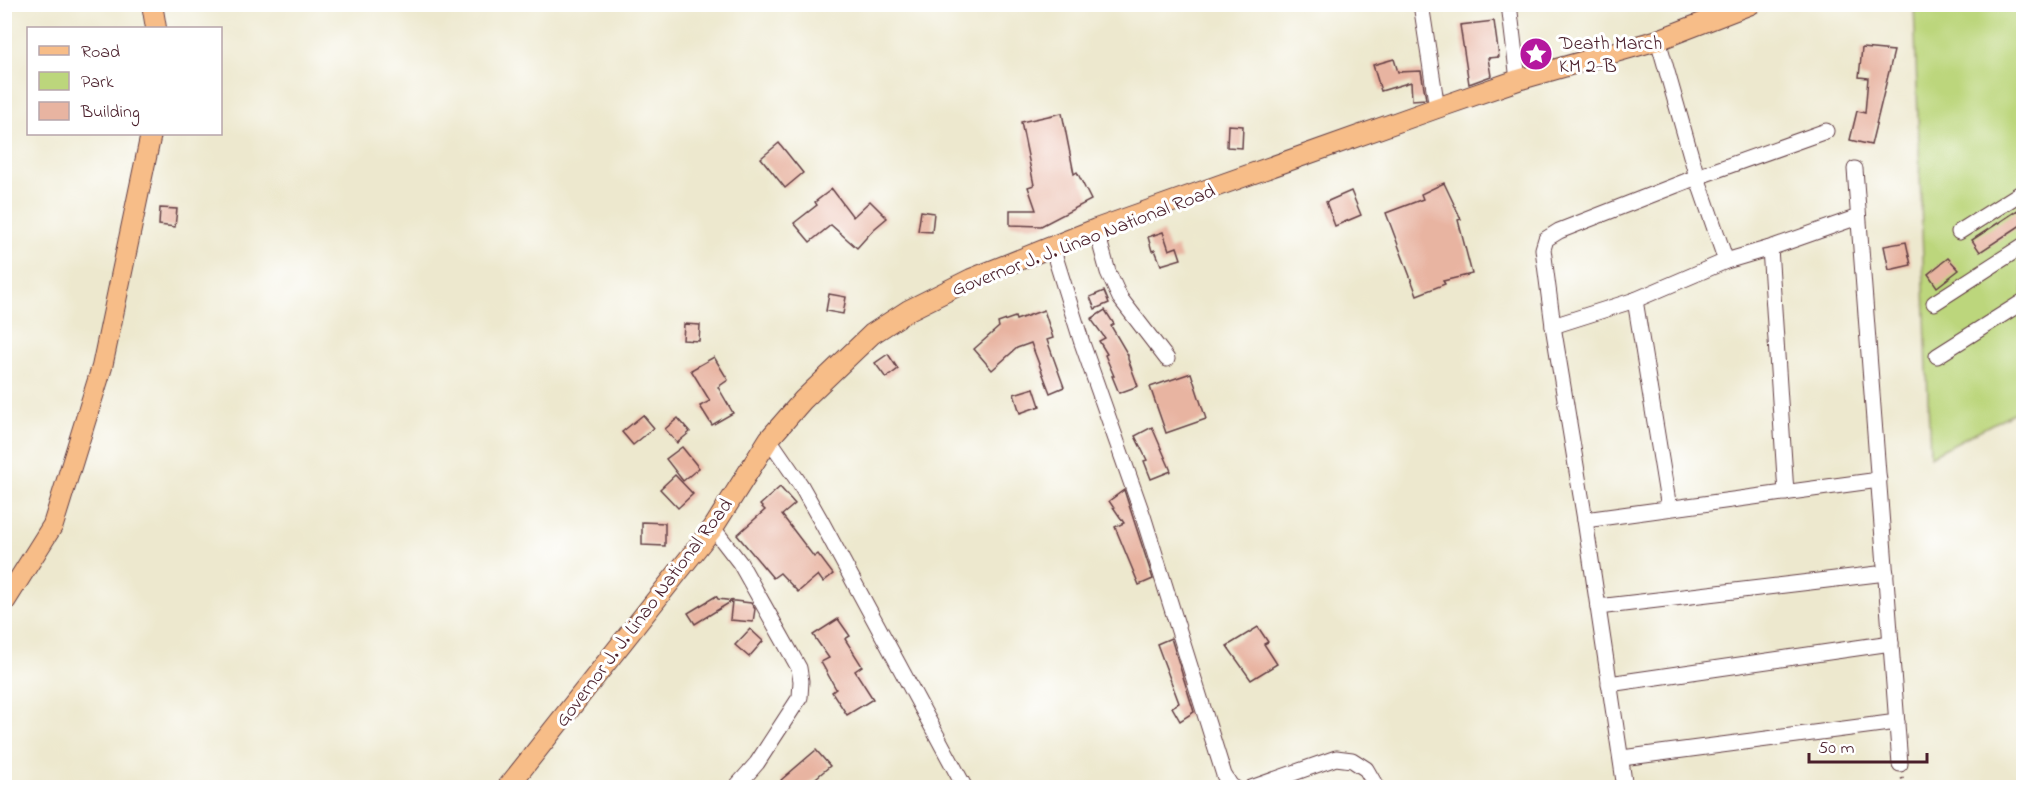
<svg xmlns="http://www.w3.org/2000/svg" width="2028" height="792" font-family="'Indie Flower',sans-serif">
	<rect width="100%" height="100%" fill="#fff"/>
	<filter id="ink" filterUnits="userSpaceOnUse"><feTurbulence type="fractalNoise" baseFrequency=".0167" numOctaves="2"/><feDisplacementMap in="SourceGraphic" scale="12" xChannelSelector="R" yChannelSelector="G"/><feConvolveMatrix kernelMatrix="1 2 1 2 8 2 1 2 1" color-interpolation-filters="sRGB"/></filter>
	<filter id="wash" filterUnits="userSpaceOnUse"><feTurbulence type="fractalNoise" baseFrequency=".008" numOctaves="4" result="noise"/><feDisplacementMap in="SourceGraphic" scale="24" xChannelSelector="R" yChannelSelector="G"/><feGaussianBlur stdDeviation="1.35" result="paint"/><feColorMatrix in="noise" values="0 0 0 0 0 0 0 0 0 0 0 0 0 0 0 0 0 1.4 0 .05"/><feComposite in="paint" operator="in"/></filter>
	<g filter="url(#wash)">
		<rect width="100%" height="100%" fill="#ede8ce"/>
		<!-- green -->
		<polygon fill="#bcd67c" stroke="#837a54" stroke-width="1.5" points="1914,5 2024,5 2023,408 1930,456"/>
		<g id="blocks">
			<!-- building -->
			<g fill="#e8b4a1">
				<polygon points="1494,21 1499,57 1488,58 1491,76 1469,84 1460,25"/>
				<polygon points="1862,48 1894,51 1871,145 1850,140 1857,111 1865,113 1868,78 1859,77"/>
				<polygon points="1394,59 1398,72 1421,71 1426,99 1412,100 1411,82 1381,91 1373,65"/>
				<polygon points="1062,113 1074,174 1077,172 1091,200 1041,226 1010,225 1010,210 1036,210 1028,187 1034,185 1021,122"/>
				<polygon points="1228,125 1243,126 1242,148 1227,147"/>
				<polygon points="779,143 803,173 785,188 761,158"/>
				<polygon points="1444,183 1461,219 1458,220 1472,274 1443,281 1445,284 1417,295 1386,213 1423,199 1421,194"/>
				<polygon points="832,189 853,217 870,201 887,218 874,229 857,248 831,225 810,242 794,223 817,205 815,202"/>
				<polygon points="1351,191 1361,215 1335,226 1326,202"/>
				<polygon points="2024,206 2024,223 1980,252 1972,240"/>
				<polygon points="160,208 177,209 175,227 159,225"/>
				<polygon points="921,211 934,213 932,232 918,231"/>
				<polygon points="1163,232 1169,250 1177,247 1181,259 1161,265 1155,250 1152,251 1148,237"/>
				<polygon points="1906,242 1911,265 1889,270 1884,246"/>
				<polygon points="1948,258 1959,270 1937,287 1928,274"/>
				<polygon points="1104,291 1109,303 1095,309 1090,297"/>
				<polygon points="829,294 846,297 843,314 826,311"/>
				<polygon points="1044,310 1053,338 1047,340 1064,387 1050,393 1031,343 1017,348 992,370 974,349 999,327 998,323 1015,317 1016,320"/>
				<polygon points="1105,310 1114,324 1111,326 1128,355 1128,359 1138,386 1119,393 1112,376 1114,376 1105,355 1107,354 1099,341 1105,338 1091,319"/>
				<polygon points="684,324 700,325 699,341 683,340"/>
				<polygon points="888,354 898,369 886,378 875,363"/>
				<polygon points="714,357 728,380 718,387 733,413 712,425 700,406 710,401 691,370"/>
				<polygon points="1191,373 1206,419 1166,433 1150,387"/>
				<polygon points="1034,388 1040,406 1020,413 1014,394"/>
				<polygon points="643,415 654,428 633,445 622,432"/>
				<polygon points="678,418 690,432 677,443 665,429"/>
				<polygon points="1152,427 1171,471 1151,479 1144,461 1147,460 1135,436"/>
				<polygon points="682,447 699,468 683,481 666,459"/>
				<polygon points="675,475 693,494 678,508 660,489"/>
				<polygon points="780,487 795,504 782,515 814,557 818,554 833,574 823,582 818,575 798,592 780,573 773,578 737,535 765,510 760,505"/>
				<polygon points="1124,490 1153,579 1139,585 1115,527 1124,523 1109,501"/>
				<polygon points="642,522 665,523 665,546 642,545"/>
				<polygon points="716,596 718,599 751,603 755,609 753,622 730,620 732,601 695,624 688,613"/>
				<polygon points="838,619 850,636 845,639 862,666 855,671 873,699 847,715 832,692 836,689 821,662 829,658 813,635"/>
				<polygon points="1258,627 1268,642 1264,644 1277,664 1251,680 1227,646"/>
				<polygon points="750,629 763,641 749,657 735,645"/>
				<polygon points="1171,638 1194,712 1180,721 1172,707 1179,703 1157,644"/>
				<polygon points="816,750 830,766 804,788 788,788 781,780"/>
			</g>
		</g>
	</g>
	<g filter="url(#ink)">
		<use href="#blocks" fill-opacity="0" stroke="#623d43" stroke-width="1.5"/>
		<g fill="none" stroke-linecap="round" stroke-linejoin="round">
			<defs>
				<g id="minor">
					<polyline points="1421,4 1437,108"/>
					<polyline points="1509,4 1518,80"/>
					<polyline points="1658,40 1697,177 1726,261"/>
					<polyline points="1855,169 1900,764"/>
					<polyline points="1096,229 1108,272 1120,298 1167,359"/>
					<polyline points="1959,232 2024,191"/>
					<polyline points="1052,247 1082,343 1143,516 1224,775 1231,786 1235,788"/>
					<polyline points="1770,248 1786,493"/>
					<polyline points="1635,300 1669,508"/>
					<polyline points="1934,303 2024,245"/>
					<polyline points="1553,326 1635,300 1726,261 1770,248 1858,217"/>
					<polyline points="1937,356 2024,301"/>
					<polyline points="769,439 800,484 821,521 965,788"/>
					<polyline points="1585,520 1879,480"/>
					<polyline points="713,528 740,563 799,668 801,681 800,697 757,763 735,788"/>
					<polyline points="1598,607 1886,573"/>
					<polyline points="1609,684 1891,643"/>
					<polyline points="1622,758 1897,722"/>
					<polyline points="1251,788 1336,758 1352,760 1366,769 1377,788"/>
					<polyline points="1625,788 1585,520 1553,326 1543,249 1546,239 1559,231 1697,177 1826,131"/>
				</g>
				<g id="major">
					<polyline points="152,4 156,28"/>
					<polyline points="4,603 53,525 102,367 151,134"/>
					<polyline points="507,788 713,528 769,439 803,400 872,334 909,310 971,279 1096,229 1437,108 1518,80 1658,40 1751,4"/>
				</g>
			</defs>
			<!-- minor casing -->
			<use href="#minor" stroke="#623d43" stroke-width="17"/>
			<!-- major casing -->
			<use href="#major" stroke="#623d43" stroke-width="22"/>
			<!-- path -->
			<polyline stroke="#623d43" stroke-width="3" stroke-dasharray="1.5 4.5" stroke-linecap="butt" points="1902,778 1905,788"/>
			<!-- minor -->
			<use href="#minor" stroke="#fff" stroke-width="15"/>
			<!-- major -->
			<use href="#major" stroke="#f7bd88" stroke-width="20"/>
		</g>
	</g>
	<!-- icons -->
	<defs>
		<symbol id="sight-disc" viewBox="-11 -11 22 22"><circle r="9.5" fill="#b5179e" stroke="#fff"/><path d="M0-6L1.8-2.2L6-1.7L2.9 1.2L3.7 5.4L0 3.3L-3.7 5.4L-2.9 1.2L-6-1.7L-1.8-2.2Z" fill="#fff"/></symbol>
	</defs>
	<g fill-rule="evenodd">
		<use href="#sight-disc" x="1517" y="35" width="38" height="38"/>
	</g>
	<g text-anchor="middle" stroke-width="6" stroke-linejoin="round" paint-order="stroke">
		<!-- poi labels -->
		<g font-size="20" fill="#4a1f2b" stroke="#fff" text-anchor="start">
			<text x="1559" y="49">Death March<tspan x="1559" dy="23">KM 2-B</tspan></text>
		</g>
		<!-- street labels -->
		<g font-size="20" fill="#4a1f2b" stroke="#fff">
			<text transform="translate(1083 239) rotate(-21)" y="7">Governor J. J. Linao National Road</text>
			<text transform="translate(643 612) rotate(-53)" y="7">Governor J. J. Linao National Road</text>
		</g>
	</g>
	<!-- margin -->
	<rect width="2028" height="792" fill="none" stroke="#fff" stroke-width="24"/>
	<!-- legend -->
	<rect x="27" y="27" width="195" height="108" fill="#ffffff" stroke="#b7a5aa" stroke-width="1.5"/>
	<rect x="39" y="46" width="30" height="9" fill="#f7bd88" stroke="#b7a5aa" stroke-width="1.5"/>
	<text x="81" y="57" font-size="18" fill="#4a1f2b">Road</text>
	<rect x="39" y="72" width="30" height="18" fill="#bcd67c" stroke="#b7a5aa" stroke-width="1.5"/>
	<text x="81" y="87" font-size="18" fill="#4a1f2b">Park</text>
	<rect x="39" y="102" width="30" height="18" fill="#e8b4a1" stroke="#b7a5aa" stroke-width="1.5"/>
	<text x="81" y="117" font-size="18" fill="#4a1f2b">Building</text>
	<!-- scale -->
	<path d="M1809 753v9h118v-9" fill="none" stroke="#4a1f2b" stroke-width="3"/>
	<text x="1818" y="753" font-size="18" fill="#4a1f2b" stroke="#ffffff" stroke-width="4.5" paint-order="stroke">50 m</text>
</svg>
